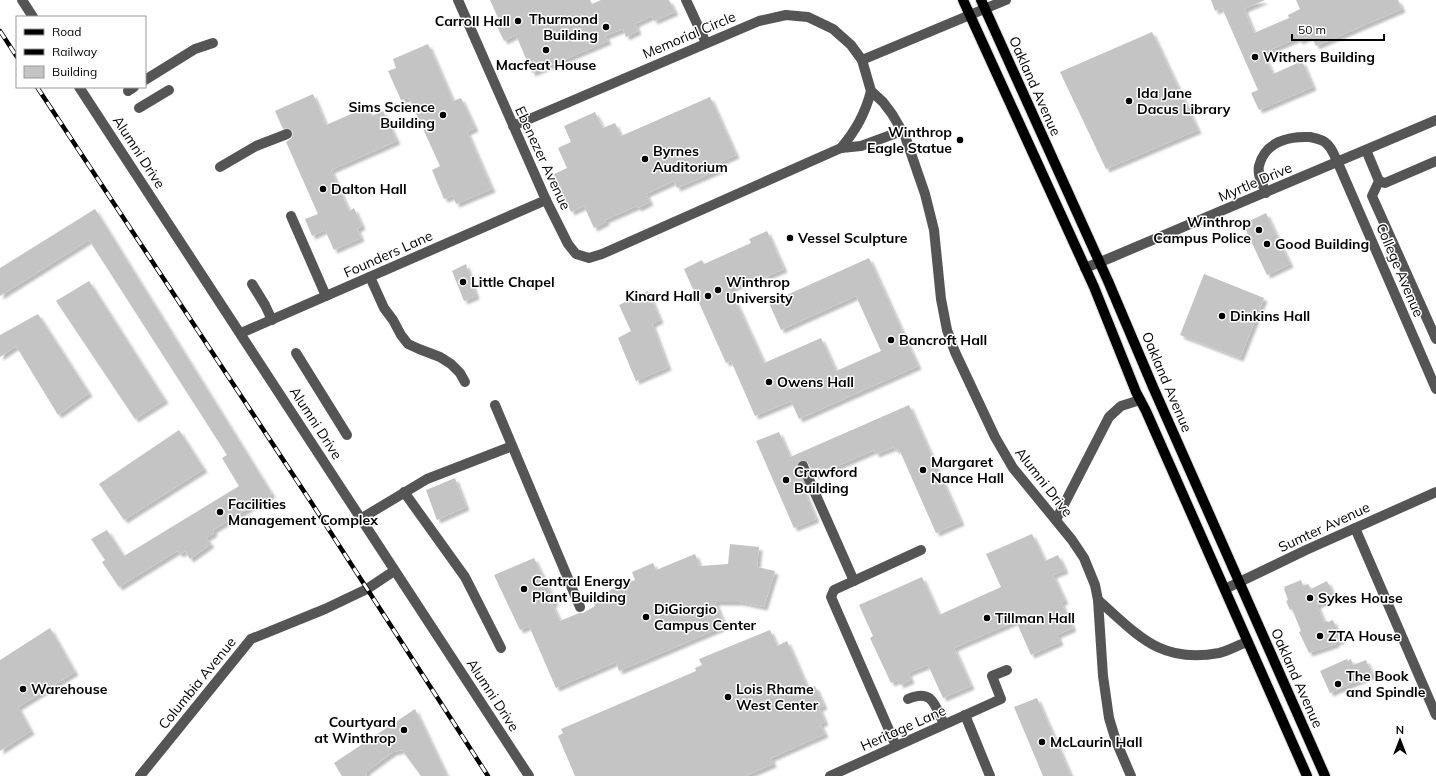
<svg xmlns="http://www.w3.org/2000/svg" width="1436" height="776" font-family="Mulish,sans-serif">
	<defs>
		<filter id="shadow"><feDropShadow dx="3.5" dy="3.5" stdDeviation="1" flood-color="#0004"/></filter>
	</defs>
	<rect width="100%" height="100%" fill="#fff"/>
	<!-- building -->
	<g fill="#c4c4c4" filter="url(#shadow)">
		<polygon points="490,0 590,0 592,4 601,0 669,0 675,12 654,21 652,16 635,24 638,31 626,37 623,29 605,36 608,41 532,73 516,35 504,41 495,22 499,20"/>
		<polygon points="1211,0 1265,0 1244,9 1254,33 1289,18 1288,15 1300,9 1296,0 1398,0 1402,9 1316,46 1311,36 1299,41 1298,38 1263,53 1273,74 1302,61 1313,87 1259,110 1251,93 1258,90 1222,8 1215,11"/>
		<polygon points="1152,32 1198,130 1106,169 1060,72"/>
		<polygon points="428,44 453,101 461,98 475,128 467,132 492,189 456,204 453,196 444,199 432,170 440,166 409,98 401,100 388,71 396,68 393,59"/>
		<polygon points="313,94 326,125 367,107 372,116 383,111 397,141 331,170 349,211 354,208 362,226 357,229 361,238 334,250 325,230 312,236 305,219 318,214 286,142 292,138 293,131 288,128 283,129 275,111"/>
		<polygon points="710,97 736,155 718,163 721,169 677,188 674,181 646,194 650,202 638,208 637,206 605,220 606,222 594,228 584,206 571,212 567,202 564,204 555,185 558,184 554,174 567,168 558,148 571,142 564,126 595,112 603,128 615,123 621,136"/>
		<polygon points="95,209 272,494 213,530 214,533 206,538 211,544 190,559 185,551 180,554 177,551 119,587 102,562 105,560 91,539 107,530 124,556 239,486 222,458 227,455 89,240 0,296 0,268"/>
		<polygon points="1266,213 1290,264 1267,275 1243,224"/>
		<polygon points="767,231 784,269 765,277 764,274 730,289 764,363 821,338 836,371 881,351 856,296 781,330 769,303 869,258 918,366 799,419 791,401 755,416 731,361 726,363 684,269 702,260 704,264 751,243 749,239"/>
		<polygon points="466,264 476,296 464,301 452,271"/>
		<polygon points="1204,274 1264,298 1240,358 1180,335"/>
		<polygon points="89,281 165,400 135,419 56,301"/>
		<polygon points="648,291 660,320 652,324 668,367 636,381 618,338 631,331 619,305"/>
		<polygon points="38,314 89,393 58,415 16,346 0,357 0,335"/>
		<polygon points="909,405 961,522 936,533 899,449 895,450 894,447 876,454 874,450 815,476 807,461 803,460 798,462 797,468 803,481 801,482 816,519 794,528 756,441 779,432 790,457"/>
		<polygon points="179,430 204,469 124,520 99,484"/>
		<polygon points="455,478 466,507 437,520 426,490"/>
		<polygon points="1032,534 1045,561 1058,555 1065,570 1053,575 1065,601 1061,602 1073,628 1057,635 1060,642 1031,655 1016,621 954,648 971,686 943,698 928,665 908,673 911,680 900,685 898,680 891,683 870,638 873,636 859,605 922,577 939,615 1001,587 986,554"/>
		<polygon points="730,544 759,547 757,567 775,571 764,607 740,602 715,602 725,626 619,671 616,662 556,688 529,626 520,630 494,575 534,558 555,602 552,604 560,621 579,613 583,613 595,606 591,598 635,580 632,572 653,563 656,570 695,554 700,566 728,564"/>
		<polygon points="1301,580 1303,586 1308,584 1311,589 1327,581 1335,597 1317,605 1324,622 1327,621 1328,622 1333,620 1341,640 1336,642 1336,644 1309,653 1299,632 1301,631 1292,609 1290,610 1286,601 1288,600 1284,589 1285,589 1284,587"/>
		<polygon points="50,628 75,672 18,707 31,731 0,751 0,660"/>
		<polygon points="770,630 777,646 787,641 808,689 815,686 824,706 819,708 825,722 820,724 825,734 771,758 773,764 745,776 575,776 558,736 563,733 561,729 696,671 695,668 702,665 699,659"/>
		<polygon points="1347,659 1348,661 1351,659 1353,665 1366,660 1372,675 1330,693 1320,671"/>
		<polygon points="1037,698 1071,776 1043,776 1014,707"/>
		<polygon points="415,709 447,776 421,776 402,750 393,752 367,771 366,776 342,776 334,763"/>
	</g>
	<g fill="none" stroke-linecap="round" stroke-linejoin="round">
		<defs>
			<g id="major">
				<polyline points="963,0 1094,287 1136,392 1146,411 1307,776"/>
				<polyline points="981,0 1108,281 1153,387 1325,776"/>
			</g>
		</defs>
		<!-- major casing -->
		<use href="#major" stroke="#dbdbdb" stroke-width="12"/>
		<!-- minor -->
		<g stroke="#555" stroke-width="10">
			<polyline points="22,0 33,17"/>
			<path d="M 458,0 L 546,200 L 568,244 L 576,254 L 589,258 L 602,254 L 841,148 C 856,130 865,114 871,91"/>
			<polyline points="686,0 706,43"/>
			<polyline points="862,60 1006,0"/>
			<polyline points="145,80 195,49 213,43"/>
			<polyline points="79,87 529,776"/>
			<polyline points="128,91 134,87"/>
			<polyline points="139,108 169,90"/>
			<polyline points="513,126 759,21 786,15 808,17 833,29 851,45 862,60 871,91 883,102 892,114 905,136 925,194 934,230 941,299 947,330 955,352 995,437 1013,468 1072,540 1084,558 1095,585 1098,600 1103,676 1109,718 1116,741 1131,776"/>
			<polyline points="841,148 861,146 902,131"/>
			<polyline points="1366,150 1379,181 1372,196 1436,339"/>
			<polyline points="220,167 256,146 287,134"/>
			<polyline points="1379,181 1385,183 1436,161"/>
			<path d="M 1266,193 C 1263,185 1257,175 1259,166 C 1265,142 1288,136 1310,137 C 1315,138 1324,140 1327,144 C 1332,148 1335,157 1338,163 L 1436,389"/>
			<polyline points="291,216 326,296"/>
			<polyline points="1085,268 1110,258 1436,120"/>
			<polyline points="370,277 384,308 393,320 401,335 408,344 419,349 440,357 451,364 460,373 465,382"/>
			<polyline points="252,284 265,305 272,320"/>
			<polyline points="241,333 546,200"/>
			<polyline points="296,353 347,435"/>
			<polyline points="495,405 580,607"/>
			<polyline points="803,466 854,581"/>
			<polyline points="404,492 465,577 501,648"/>
			<polyline points="362,518 427,479 512,446"/>
			<polyline points="1056,520 1109,417 1121,406 1140,400"/>
			<polyline points="1355,528 1436,715"/>
			<polyline points="1225,589 1306,550 1436,492"/>
			<path d="M 1098,600 C 1138,635 1160,664 1219,653 C 1228,651 1238,645 1247,642"/>
			<path d="M 908,699 C 933,688 935,706 944,724"/>
			<polyline points="965,715 990,776"/>
			<polyline points="896,746 831,597 834,590 921,550"/>
			<polyline points="140,776 251,639 325,609 367,589 394,571"/>
			<polyline points="830,776 1001,699 992,676 1007,670"/>
		</g>
		<!-- major -->
		<use href="#major" stroke="#000" stroke-width="10"/>
		<defs>
			<g id="rail">
				<polyline points="0,31 17,57"/>
				<polyline points="37,87 311,502 488,776"/>
			</g>
		</defs>
		<!-- rail casing -->
		<use href="#rail" stroke="#000" stroke-width="4.5"/>
		<!-- rail -->
		<use href="#rail" stroke="#fff" stroke-width="3" stroke-dasharray="9" stroke-linecap="butt"/>
	</g>
	<!-- markers -->
	<g fill="#000" stroke="#fff" stroke-width="1.5">
		<circle cx="518" cy="21" r="4"/>
		<circle cx="606" cy="27" r="4"/>
		<circle cx="546" cy="50" r="4"/>
		<circle cx="1255" cy="57" r="4"/>
		<circle cx="1129" cy="101" r="4"/>
		<circle cx="443" cy="115" r="4"/>
		<circle cx="960" cy="140" r="4"/>
		<circle cx="645" cy="159" r="4"/>
		<circle cx="323" cy="189" r="4"/>
		<circle cx="1259" cy="230" r="4"/>
		<circle cx="790" cy="238" r="4"/>
		<circle cx="1267" cy="244" r="4"/>
		<circle cx="463" cy="282" r="4"/>
		<circle cx="718" cy="290" r="4"/>
		<circle cx="708" cy="296" r="4"/>
		<circle cx="1222" cy="316" r="4"/>
		<circle cx="891" cy="340" r="4"/>
		<circle cx="769" cy="382" r="4"/>
		<circle cx="923" cy="470" r="4"/>
		<circle cx="786" cy="480" r="4"/>
		<circle cx="220" cy="512" r="4"/>
		<circle cx="524" cy="589" r="4"/>
		<circle cx="1310" cy="598" r="4"/>
		<circle cx="646" cy="617" r="4"/>
		<circle cx="987" cy="618" r="4"/>
		<circle cx="1320" cy="636" r="4"/>
		<circle cx="1338" cy="684" r="4"/>
		<circle cx="23" cy="689" r="4"/>
		<circle cx="728" cy="697" r="4"/>
		<circle cx="404" cy="730" r="4"/>
		<circle cx="1042" cy="742" r="4"/>
	</g>
	<g text-anchor="middle" stroke-width="3" stroke-linejoin="round" paint-order="stroke">
		<!-- poi labels -->
		<g font-size="14" font-weight="bold" fill="#000" stroke="#fff" text-anchor="start">
			<text x="598" y="24" text-anchor="end">Thurmond<tspan x="598" dy="16">Building</tspan></text>
			<text x="510" y="26" text-anchor="end">Carroll Hall</text>
			<text x="1263" y="62">Withers Building</text>
			<text x="546" y="70" text-anchor="middle">Macfeat House</text>
			<text x="1137" y="98">Ida Jane<tspan x="1137" dy="16">Dacus Library</tspan></text>
			<text x="435" y="112" text-anchor="end">Sims Science<tspan x="435" dy="16">Building</tspan></text>
			<text x="952" y="137" text-anchor="end">Winthrop<tspan x="952" dy="16">Eagle Statue</tspan></text>
			<text x="653" y="156">Byrnes<tspan x="653" dy="16">Auditorium</tspan></text>
			<text x="331" y="194">Dalton Hall</text>
			<text x="1251" y="227" text-anchor="end">Winthrop<tspan x="1251" dy="16">Campus Police</tspan></text>
			<text x="798" y="243">Vessel Sculpture</text>
			<text x="1275" y="249">Good Building</text>
			<text x="471" y="287">Little Chapel</text>
			<text x="726" y="287">Winthrop<tspan x="726" dy="16">University</tspan></text>
			<text x="700" y="301" text-anchor="end">Kinard Hall</text>
			<text x="1230" y="321">Dinkins Hall</text>
			<text x="899" y="345">Bancroft Hall</text>
			<text x="777" y="387">Owens Hall</text>
			<text x="931" y="467">Margaret<tspan x="931" dy="16">Nance Hall</tspan></text>
			<text x="794" y="477">Crawford<tspan x="794" dy="16">Building</tspan></text>
			<text x="228" y="509">Facilities<tspan x="228" dy="16">Management Complex</tspan></text>
			<text x="532" y="586">Central Energy<tspan x="532" dy="16">Plant Building</tspan></text>
			<text x="1318" y="603">Sykes House</text>
			<text x="654" y="614">DiGiorgio<tspan x="654" dy="16">Campus Center</tspan></text>
			<text x="995" y="623">Tillman Hall</text>
			<text x="1328" y="641">ZTA House</text>
			<text x="1346" y="681">The Book<tspan x="1346" dy="16">and Spindle</tspan></text>
			<text x="31" y="694">Warehouse</text>
			<text x="736" y="694">Lois Rhame<tspan x="736" dy="16">West Center</tspan></text>
			<text x="396" y="727" text-anchor="end">Courtyard<tspan x="396" dy="16">at Winthrop</tspan></text>
			<text x="1050" y="747">McLaurin Hall</text>
		</g>
		<!-- street labels -->
		<g font-size="14" fill="#000" stroke="#fff">
			<text transform="translate(689 35) rotate(-23)" y="5">Memorial Circle</text>
			<text transform="translate(1035 86) rotate(66)" y="5">Oakland Avenue</text>
			<text transform="translate(139 152) rotate(57)" y="5">Alumni Drive</text>
			<text transform="translate(543 158) rotate(65)" y="5">Ebenezer Avenue</text>
			<text transform="translate(1255 182) rotate(-23)" y="5">Myrtle Drive</text>
			<text transform="translate(388 254) rotate(-24)" y="5">Founders Lane</text>
			<text transform="translate(1400 270) rotate(67)" y="5">College Avenue</text>
			<text transform="translate(1167 382) rotate(67)" y="5">Oakland Avenue</text>
			<text transform="translate(316 423) rotate(57)" y="5">Alumni Drive</text>
			<text transform="translate(1044 482) rotate(52)" y="5">Alumni Drive</text>
			<text transform="translate(1324 527) rotate(-25)" y="5">Sumter Avenue</text>
			<text transform="translate(1297 678) rotate(66)" y="5">Oakland Avenue</text>
			<text transform="translate(197 683) rotate(-51)" y="5">Columbia Avenue</text>
			<text transform="translate(493 695) rotate(57)" y="5">Alumni Drive</text>
			<text transform="translate(903 728) rotate(-24)" y="5">Heritage Lane</text>
		</g>
	</g>
	<!-- legend -->
	<rect x="16" y="16" width="130" height="72" fill="#ffffff" stroke="#999999"/>
	<rect x="24" y="29" width="20" height="6" fill="#000000" stroke="#999999"/>
	<text x="52" y="36" font-size="12" fill="#000000">Road</text>
	<rect x="24" y="49" width="20" height="6" fill="#000000" stroke="#999999"/>
	<text x="52" y="56" font-size="12" fill="#000000">Railway</text>
	<rect x="24" y="66" width="20" height="12" fill="#c4c4c4" stroke="#999999"/>
	<text x="52" y="76" font-size="12" fill="#000000">Building</text>
	<!-- north arrow -->
	<g transform="translate(1400 740)" stroke="#ffffff" stroke-width="3" paint-order="stroke">
	<path d="M0-3L7 15L0 10L-7 15Z" fill="#000000"/>
	<text y="-6" font-size="11" font-weight="bold" text-anchor="middle" fill="#000000">N</text>
	</g>
	<!-- scale -->
	<path d="M1292 34v6h92v-6" fill="none" stroke="#000000" stroke-width="2"/>
	<text x="1298" y="34" font-size="12" fill="#000000" stroke="#ffffff" stroke-width="3" paint-order="stroke">50 m</text>
</svg>
